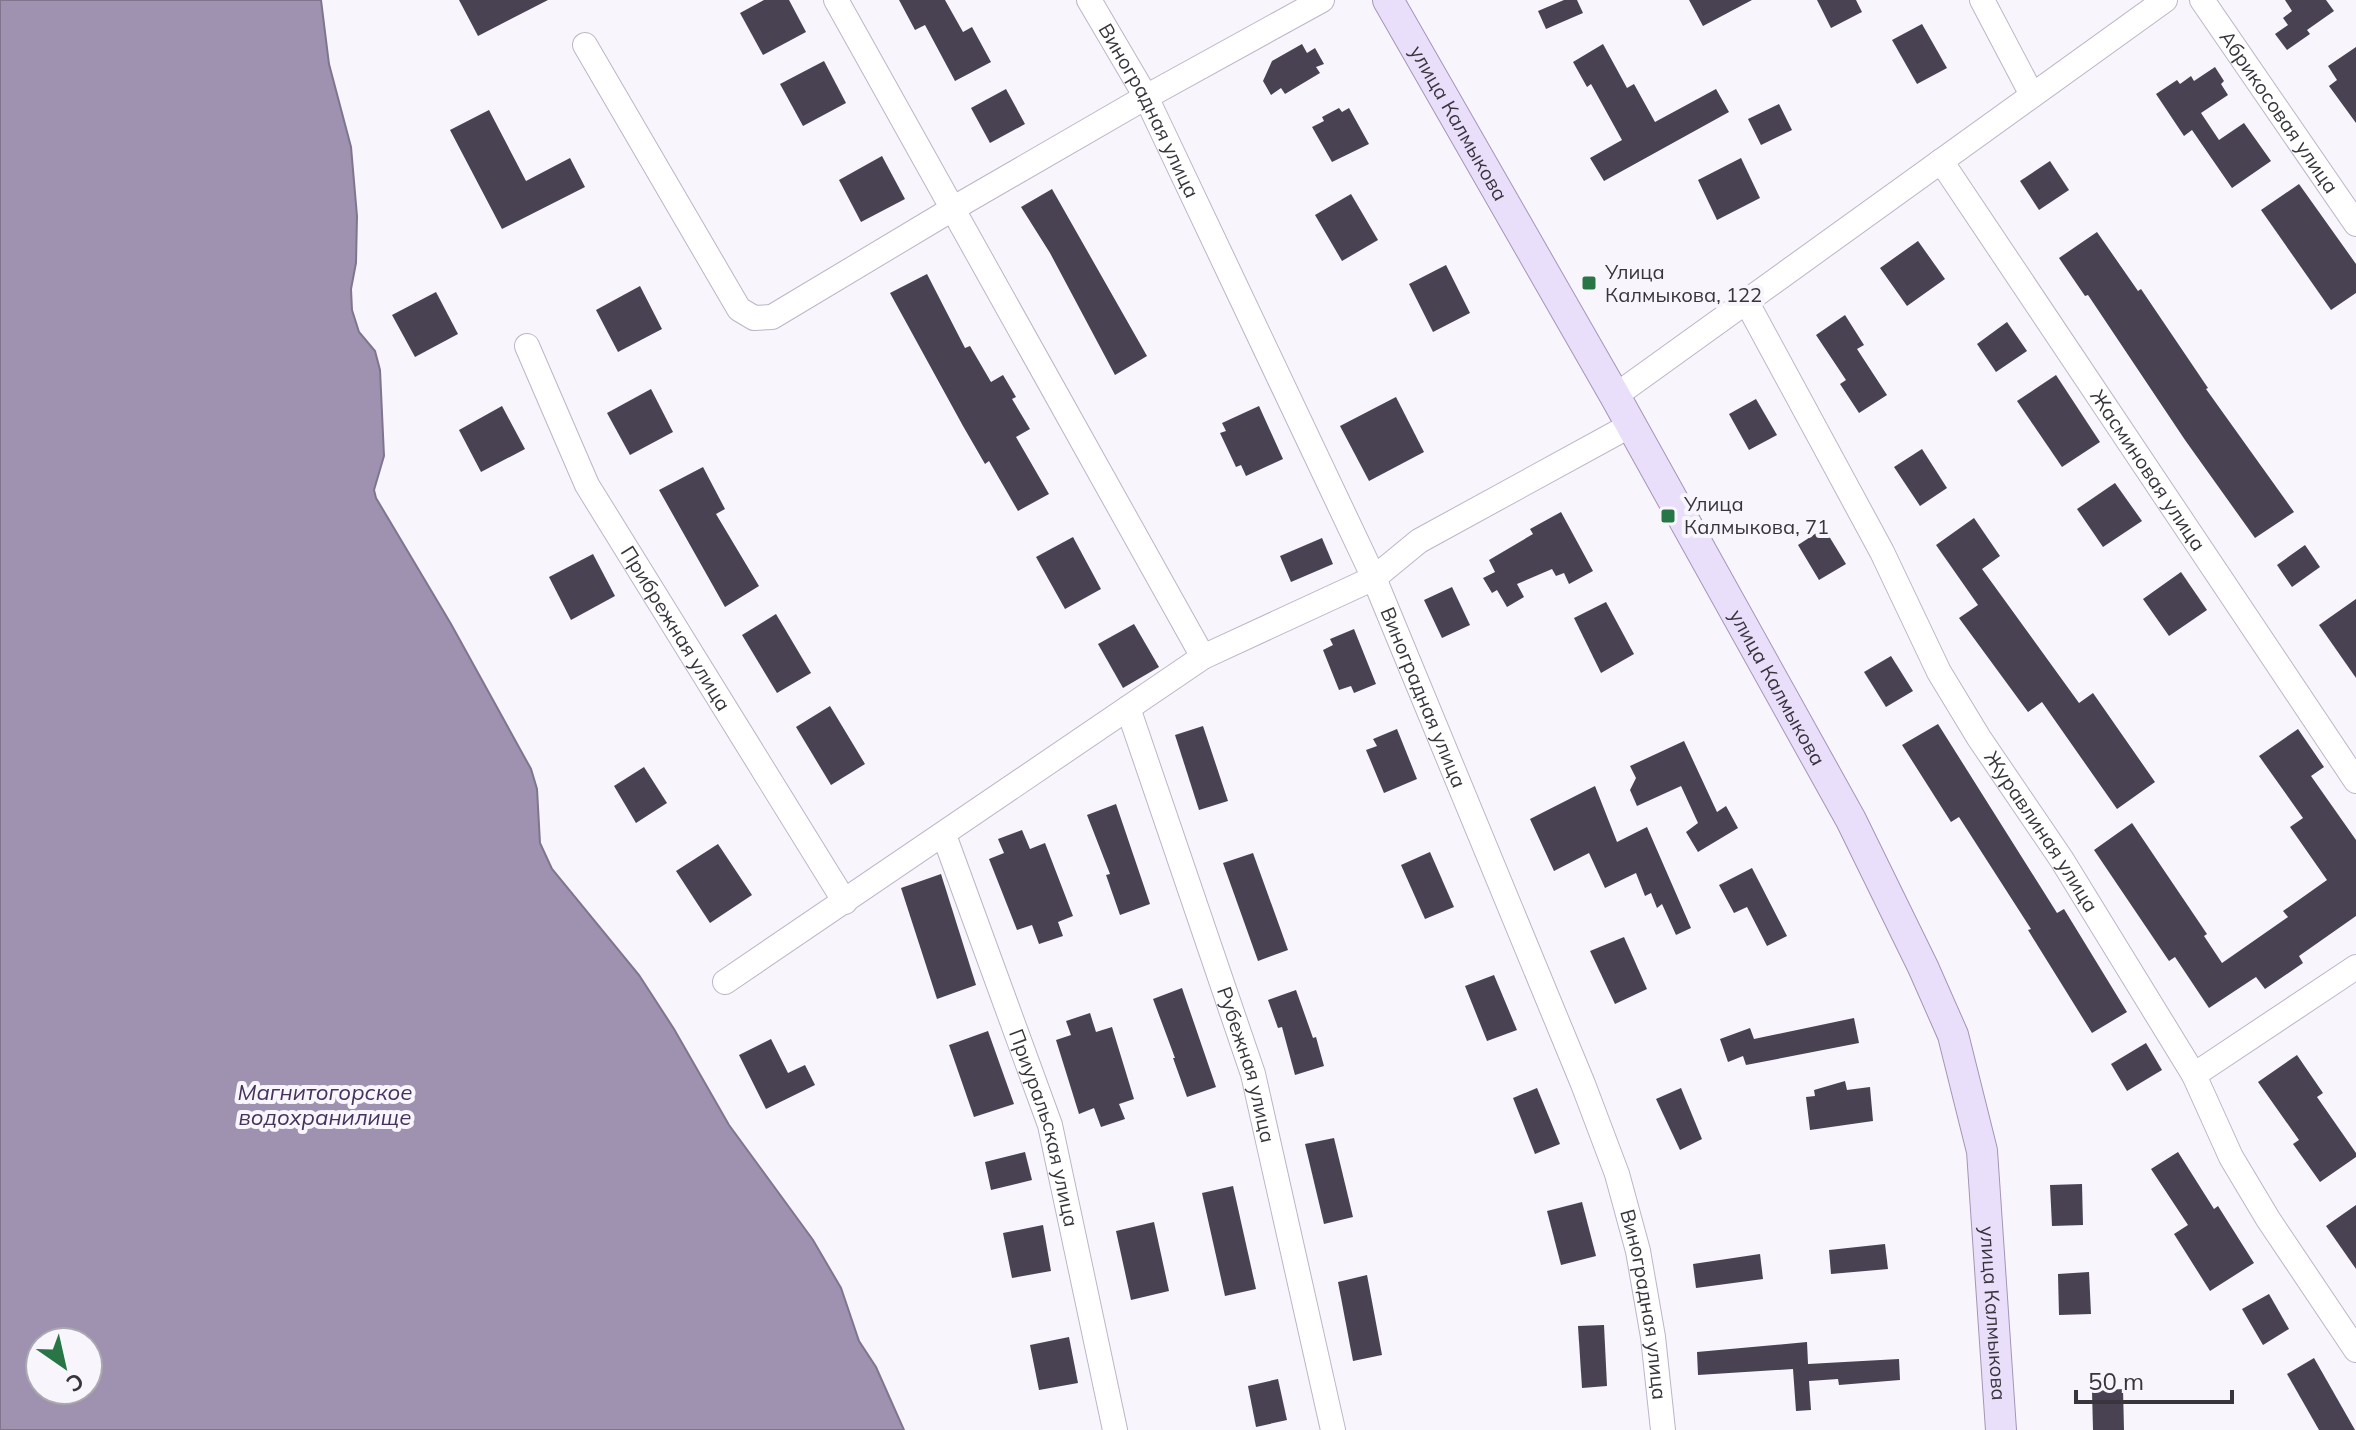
<svg xmlns="http://www.w3.org/2000/svg" width="2356" height="1430" font-family="Mulish,sans-serif">
	<rect width="100%" height="100%" fill="#f8f5fd"/>
	<!-- water -->
	<path fill="#9e92b0" stroke="#7f768e" stroke-width="2" fill-rule="evenodd" d="M 0,0 L 321,0 L 329,64 L 351,147 L 357,216 L 356,263 L 351,289 L 352,310 L 359,332 L 375,351 L 380,370 L 384,456 L 374,490 L 376,498 L 451,624 L 531,769 L 537,789 L 540,843 L 552,869 L 639,975 L 674,1029 L 729,1125 L 813,1240 L 841,1288 L 859,1341 L 876,1367 L 904,1430 L 0,1430 ZM 40,1342 L 88,1342 L 88,1390 L 40,1390 Z"/>
	<!-- building -->
	<g fill="#484252">
		<polygon points="459,0 548,0 478,36"/>
		<polygon points="764,0 789,0 806,32 763,55 740,13"/>
		<polygon points="899,0 945,0 963,32 972,27 991,62 955,81 925,25 915,30"/>
		<polygon points="1564,0 1577,0 1583,13 1546,29 1538,11"/>
		<polygon points="1689,0 1752,0 1703,26"/>
		<polygon points="1817,0 1856,0 1862,12 1831,28"/>
		<polygon points="2285,0 2326,0 2334,11 2307,30 2310,34 2287,50 2275,34 2288,25 2283,18 2292,11"/>
		<polygon points="1922,24 1947,68 1917,84 1892,40"/>
		<polygon points="1302,44 1307,53 1315,48 1324,64 1316,67 1320,73 1285,94 1281,88 1271,95 1263,81 1272,61"/>
		<polygon points="1603,44 1627,88 1634,84 1655,122 1716,89 1729,112 1604,181 1590,158 1622,140 1591,84 1587,87 1573,62"/>
		<polygon points="2356,47 2356,123 2329,86 2337,80 2328,66"/>
		<polygon points="824,61 846,103 803,126 780,84"/>
		<polygon points="2215,67 2224,81 2221,84 2228,95 2201,113 2219,140 2244,123 2271,161 2232,188 2192,130 2184,136 2156,94 2177,80 2180,84 2191,76 2194,81"/>
		<polygon points="1006,89 1025,124 990,143 971,108"/>
		<polygon points="1779,104 1792,130 1761,145 1748,119"/>
		<polygon points="1339,108 1342,112 1349,108 1369,144 1332,162 1312,127 1324,121 1322,117"/>
		<polygon points="489,110 526,181 570,158 585,187 502,229 450,130"/>
		<polygon points="882,156 905,199 861,222 839,180"/>
		<polygon points="1741,158 1760,198 1717,220 1698,180"/>
		<polygon points="2050,161 2069,190 2039,210 2020,181"/>
		<polygon points="2299,184 2356,264 2356,293 2331,310 2261,210"/>
		<polygon points="1052,189 1147,356 1115,375 1050,253 1021,207"/>
		<polygon points="1351,194 1378,240 1342,261 1315,215"/>
		<polygon points="2097,232 2138,291 2141,289 2208,388 2206,389 2294,512 2255,538 2185,440 2088,295 2085,296 2059,258"/>
		<polygon points="1918,241 1945,279 1907,306 1880,268"/>
		<polygon points="1446,265 1470,313 1433,332 1409,284"/>
		<polygon points="927,274 965,348 970,346 991,382 1003,375 1016,397 1012,399 1030,429 1016,437 1049,494 1018,511 989,461 985,464 963,426 890,293"/>
		<polygon points="640,286 662,329 618,352 596,310"/>
		<polygon points="436,292 458,334 415,357 392,315"/>
		<polygon points="1845,315 1864,345 1857,349 1887,395 1859,413 1840,384 1846,380 1816,335"/>
		<polygon points="2007,322 2027,351 1996,372 1977,344"/>
		<polygon points="2056,375 2100,442 2062,467 2017,401"/>
		<polygon points="651,389 673,432 630,455 607,413"/>
		<polygon points="1396,397 1424,452 1369,481 1340,426"/>
		<polygon points="1756,399 1777,435 1749,450 1729,414"/>
		<polygon points="502,406 525,449 481,472 459,430"/>
		<polygon points="1259,406 1283,459 1246,476 1241,465 1236,467 1220,433 1226,431 1222,423"/>
		<polygon points="1922,449 1947,488 1920,506 1894,467"/>
		<polygon points="703,467 725,509 716,514 759,586 725,607 659,490"/>
		<polygon points="2115,483 2142,521 2103,547 2077,509"/>
		<polygon points="1561,512 1593,571 1569,584 1564,573 1556,576 1552,569 1517,584 1524,597 1507,607 1497,590 1492,593 1483,578 1495,572 1489,560 1533,534 1530,529"/>
		<polygon points="1974,518 2000,556 1982,569 2079,703 2093,693 2155,782 2117,809 2042,702 2028,712 1959,618 1978,605 1936,545"/>
		<polygon points="1824,528 1846,564 1819,580 1798,545"/>
		<polygon points="1073,537 1101,589 1065,609 1036,557"/>
		<polygon points="1322,538 1333,564 1291,582 1280,556"/>
		<polygon points="2305,545 2320,567 2292,587 2277,565"/>
		<polygon points="593,554 615,596 571,620 549,577"/>
		<polygon points="2181,572 2207,610 2169,636 2143,599"/>
		<polygon points="1452,587 1470,625 1442,638 1424,600"/>
		<polygon points="2356,599 2356,678 2319,625"/>
		<polygon points="1606,602 1634,654 1601,673 1574,618"/>
		<polygon points="776,614 811,673 777,693 742,635"/>
		<polygon points="1134,624 1159,667 1123,688 1098,644"/>
		<polygon points="1354,629 1376,684 1354,693 1351,686 1339,690 1323,650 1333,645 1330,639"/>
		<polygon points="1891,656 1913,691 1886,707 1864,672"/>
		<polygon points="830,706 865,764 831,785 796,727"/>
		<polygon points="1938,724 2057,913 2064,909 2127,1012 2092,1033 2028,930 2031,929 1959,817 1951,822 1902,745"/>
		<polygon points="1203,726 1228,801 1199,810 1175,735"/>
		<polygon points="1397,729 1417,779 1384,793 1366,750 1377,746 1373,739"/>
		<polygon points="2298,729 2324,767 2311,776 2356,840 2356,916 2299,956 2303,963 2265,989 2256,977 2209,1008 2175,957 2169,961 2094,850 2132,823 2207,934 2204,936 2222,963 2288,917 2283,911 2327,880 2290,827 2303,818 2259,756"/>
		<polygon points="1684,741 1717,812 1726,806 1738,828 1698,852 1686,832 1698,823 1681,786 1637,806 1630,790 1636,778 1630,766"/>
		<polygon points="644,767 667,803 636,823 614,786"/>
		<polygon points="1595,786 1617,842 1647,827 1691,928 1676,935 1662,904 1657,908 1651,893 1645,896 1636,873 1605,888 1589,853 1554,871 1530,819"/>
		<polygon points="1116,804 1150,904 1120,915 1106,875 1110,874 1087,815"/>
		<polygon points="1022,830 1030,849 1045,843 1073,916 1058,922 1063,936 1039,944 1032,925 1017,930 989,859 1004,853 998,839"/>
		<polygon points="718,844 752,895 710,923 676,871"/>
		<polygon points="1430,852 1454,907 1425,919 1401,865"/>
		<polygon points="1253,853 1288,950 1258,961 1223,863"/>
		<polygon points="1752,868 1787,936 1767,946 1747,907 1734,913 1719,885"/>
		<polygon points="941,874 976,985 937,999 901,888"/>
		<polygon points="1624,937 1647,989 1615,1004 1590,951"/>
		<polygon points="1494,975 1517,1030 1487,1041 1465,986"/>
		<polygon points="1182,988 1216,1087 1187,1097 1173,1058 1175,1058 1153,999"/>
		<polygon points="1296,990 1313,1038 1316,1037 1324,1066 1295,1075 1282,1027 1278,1028 1268,1000"/>
		<polygon points="1090,1013 1096,1032 1112,1027 1134,1099 1119,1104 1125,1119 1101,1127 1094,1108 1079,1114 1056,1040 1071,1035 1066,1021"/>
		<polygon points="1854,1018 1859,1043 1746,1065 1743,1056 1728,1062 1720,1039 1750,1028 1754,1039"/>
		<polygon points="988,1031 1014,1104 974,1117 949,1045"/>
		<polygon points="771,1039 788,1073 805,1065 815,1085 766,1109 739,1055"/>
		<polygon points="2146,1043 2162,1070 2127,1091 2111,1064"/>
		<polygon points="2297,1055 2323,1093 2317,1097 2356,1153 2356,1157 2320,1182 2293,1144 2299,1140 2258,1082"/>
		<polygon points="1845,1081 1847,1090 1870,1087 1873,1121 1810,1130 1806,1097 1815,1096 1814,1090"/>
		<polygon points="1537,1088 1560,1144 1535,1154 1513,1098"/>
		<polygon points="1681,1088 1702,1139 1680,1150 1656,1099"/>
		<polygon points="1334,1138 1353,1217 1324,1224 1305,1144"/>
		<polygon points="1025,1152 1032,1180 991,1190 985,1162"/>
		<polygon points="2178,1152 2214,1209 2218,1206 2254,1263 2210,1291 2174,1234 2188,1225 2151,1169"/>
		<polygon points="2082,1184 2083,1225 2052,1226 2050,1185"/>
		<polygon points="1233,1186 1256,1289 1225,1296 1202,1193"/>
		<polygon points="1582,1202 1596,1256 1561,1265 1547,1211"/>
		<polygon points="2356,1205 2356,1269 2326,1226"/>
		<polygon points="1154,1222 1169,1291 1131,1300 1116,1231"/>
		<polygon points="1043,1225 1051,1271 1012,1278 1003,1233"/>
		<polygon points="1885,1244 1888,1269 1831,1274 1829,1250"/>
		<polygon points="1760,1254 1763,1279 1696,1288 1693,1264"/>
		<polygon points="2089,1272 2091,1314 2059,1315 2058,1274"/>
		<polygon points="1367,1275 1382,1355 1353,1361 1338,1282"/>
		<polygon points="2269,1294 2289,1329 2263,1345 2242,1309"/>
		<polygon points="1604,1325 1607,1386 1582,1388 1578,1326"/>
		<polygon points="1069,1337 1078,1383 1039,1390 1030,1345"/>
		<polygon points="1807,1342 1808,1364 1899,1359 1900,1380 1839,1385 1838,1379 1809,1381 1811,1410 1796,1411 1793,1369 1698,1375 1697,1352"/>
		<polygon points="2314,1358 2355,1430 2319,1430 2287,1374"/>
		<polygon points="1278,1379 1287,1420 1256,1427 1248,1386"/>
		<polygon points="2123,1389 2124,1430 2093,1430 2092,1391"/>
	</g>
	<g fill="none" stroke-linecap="round" stroke-linejoin="round">
		<defs>
			<g id="minor">
				<polyline points="836,0 1203,657"/>
				<path id="s1" d="M 1089,0 L 1146,97 L 1374,578 L 1583,1084 L 1617,1174 L 1638,1251 L 1653,1337 L 1663,1430"/>
				<polyline points="1982,0 2032,95"/>
				<path id="s2" d="M 2202,0 L 2356,224"/>
				<polyline points="585,45 739,309 754,318 772,317 954,208 1146,97 1322,0"/>
				<path id="s3" d="M 1941,161 L 2356,781"/>
				<path id="s4" d="M 1746,301 L 1882,552 L 1939,672 L 1979,738 L 2062,860 L 2194,1075 L 2231,1157 L 2268,1219 L 2356,1350"/>
				<path id="s5" d="M 527,346 L 587,485 L 845,902"/>
				<polyline points="1615,396 2165,0"/>
				<path id="s6" d="M 1128,708 L 1253,1074 L 1333,1430"/>
				<path id="s7" d="M 944,835 L 1050,1125 L 1115,1430"/>
				<polyline points="725,982 1203,657 1374,578 1419,541 1631,425"/>
				<polyline points="2194,1075 2356,967"/>
			</g>
			<g id="major">
				<path id="s8" d="M 1388,0 L 1615,396 L 1851,820 L 1923,967 L 1953,1035 L 1982,1151 L 2001,1430"/>
			</g>
		</defs>
		<!-- minor casing -->
		<use href="#minor" stroke="#bcb5c9" stroke-width="26"/>
		<!-- major casing -->
		<use href="#major" stroke="#a395b7" stroke-width="32"/>
		<!-- minor -->
		<use href="#minor" stroke="#fff" stroke-width="24"/>
		<!-- major -->
		<use href="#major" stroke="#eadffb" stroke-width="30"/>
	</g>
	<!-- markers -->
	<g fill="#287646" stroke="#f8f5fd" stroke-width="3">
		<rect x="1581" y="275" width="16" height="16" rx="4"/>
		<rect x="1660" y="508" width="16" height="16" rx="4"/>
	</g>
	<g text-anchor="middle" stroke-width="8" stroke-linejoin="round" paint-order="stroke">
		<!-- street labels -->
		<g font-size="20" fill="#38353d" stroke="#f8f5fd">
			<text dy="7" stroke="none"><textPath href="#s1" startOffset="126">Виноградная улица</textPath></text>
			<text dy="7" stroke="none"><textPath href="#s2" startOffset="136">Абрикосовая улица</textPath></text>
			<text dy="7" stroke="none"><textPath href="#s8" startOffset="142">улица Калмыкова</textPath></text>
			<text dy="7" stroke="none"><textPath href="#s3" startOffset="372">Жасминовая улица</textPath></text>
			<text dy="7" stroke="none"><textPath href="#s5" startOffset="320">Прибрежная улица</textPath></text>
			<text dy="7" stroke="none"><textPath href="#s8" startOffset="790">улица Калмыкова</textPath></text>
			<text dy="7" stroke="none"><textPath href="#s1" startOffset="774">Виноградная улица</textPath></text>
			<text dy="7" stroke="none"><textPath href="#s4" startOffset="608">Журавлиная улица</textPath></text>
			<text dy="7" stroke="none"><textPath href="#s6" startOffset="376">Рубежная улица</textPath></text>
			<text dy="7" stroke="none"><textPath href="#s7" startOffset="310">Приуральская улица</textPath></text>
			<text dy="7" stroke="none"><textPath href="#s1" startOffset="1422">Виноградная улица</textPath></text>
			<text dy="7" stroke="none"><textPath href="#s8" startOffset="1462">улица Калмыкова</textPath></text>
		</g>
		<!-- poi labels -->
		<g font-size="20" fill="#38353d" stroke="#f8f5fd" text-anchor="start">
			<text x="1605" y="279">Улица<tspan x="1605" dy="23">Калмыкова, 122</tspan></text>
			<text x="1684" y="511">Улица<tspan x="1684" dy="23">Калмыкова, 71</tspan></text>
		</g>
		<!-- water labels -->
		<g font-size="22" font-style="italic" fill="#45335e" stroke="#f8f5fd">
			<text x="325" y="1100">Магнитогорское<tspan x="325" dy="25">водохранилище</tspan></text>
		</g>
	</g>
	<!-- north arrow -->
	<g transform="translate(64 1366) rotate(146)"><circle r="38" fill="#f8f5fd" stroke="#aba8b0" stroke-width="2"/>
	<path d="M0-6L14 30L0 20L-14 30Z" fill="#287646"/>
	<text y="-12" font-size="22" font-weight="bold" text-anchor="middle" fill="#38353d">С</text>
	</g>
	<!-- scale -->
	<path d="M2076 1390v12h156v-12" fill="none" stroke="#38353d" stroke-width="4"/>
	<text x="2088" y="1390" font-size="24" fill="#38353d" stroke="#f8f5fd" stroke-width="6" paint-order="stroke">50 m</text>
</svg>
